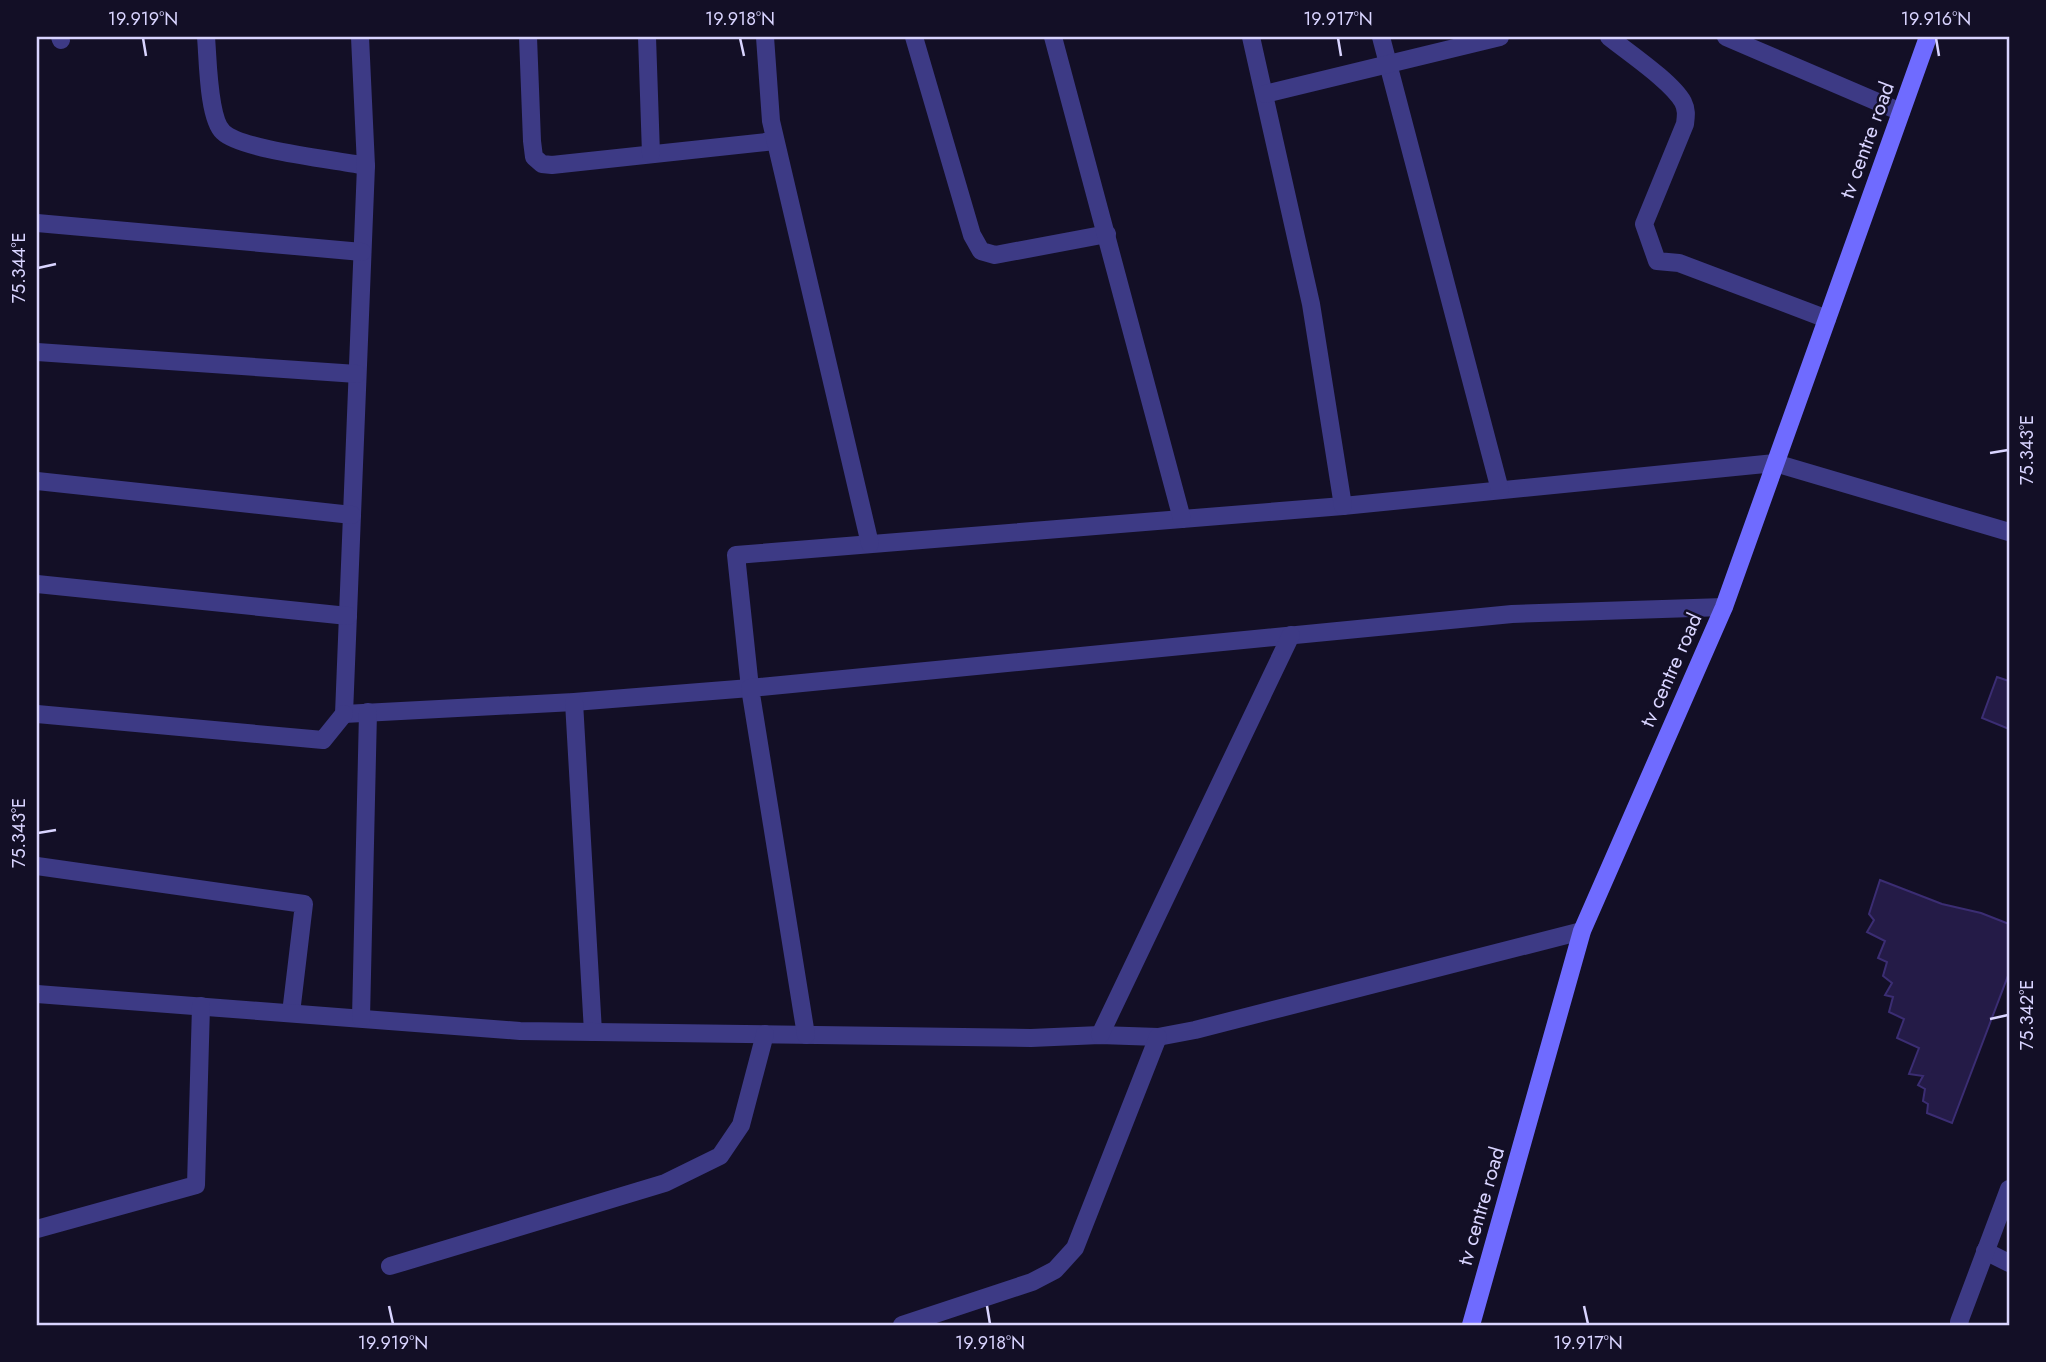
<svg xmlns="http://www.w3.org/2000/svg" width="2046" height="1362" font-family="Jost,sans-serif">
	<rect width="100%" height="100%" fill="#130f26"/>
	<!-- building -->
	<g fill="#241b47" stroke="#3b2d73" stroke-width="2">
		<polygon points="1997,677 2009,681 2009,729 1982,718"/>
		<polygon points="1880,880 1942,904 1981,913 2009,924 2009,973 1952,1123 1927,1113 1928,1104 1923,1101 1925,1089 1918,1085 1923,1076 1909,1074 1919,1048 1897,1038 1904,1019 1889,1012 1893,997 1885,995 1892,983 1883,976 1887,962 1878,958 1885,941 1867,932 1874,920 1869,914"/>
	</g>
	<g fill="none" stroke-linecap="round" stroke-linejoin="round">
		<!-- street -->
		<g stroke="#3d3a85" stroke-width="18">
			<polyline points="60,37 61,40"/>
			<path d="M 206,37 C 208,58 208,118 223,132 C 241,150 337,160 366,166"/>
			<polyline points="360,37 366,166 344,714 574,702 750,688 736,555 1343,506 1775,463 2009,532"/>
			<polyline points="528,37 532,141 534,157 542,164 552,165 775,141"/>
			<polyline points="647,37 651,154"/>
			<polyline points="765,37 771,121 870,544"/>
			<polyline points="914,37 972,235 981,251 995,255 1107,234"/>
			<polyline points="1053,37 1182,519"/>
			<polyline points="1251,37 1311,304 1343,506"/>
			<polyline points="1381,37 1500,490"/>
			<path d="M 1609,37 C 1629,53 1672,82 1683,102 C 1687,110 1686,116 1685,124 L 1644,224 L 1657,261 L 1679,263 L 1827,319"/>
			<polyline points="1726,37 1901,112"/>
			<polyline points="1265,94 1500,37"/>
			<polyline points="37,223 362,252"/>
			<polyline points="37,352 357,374"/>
			<polyline points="37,481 352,515"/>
			<polyline points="37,584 348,616"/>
			<polyline points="574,702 593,1032"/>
			<polyline points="37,714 323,740 344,714"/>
			<polyline points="37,866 304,904 291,1013"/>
			<polyline points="37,994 520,1031 1031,1038 1100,1035 1158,1037 1195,1030 1582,931"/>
			<polyline points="361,1018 368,712"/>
			<polyline points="806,1035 750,688 1512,614 1724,607"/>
			<polyline points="1100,1035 1291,635"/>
			<polyline points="37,1229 196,1185 201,1006"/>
			<polyline points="1985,1251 2009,1263"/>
			<polyline points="390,1266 665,1183 720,1156 741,1125 765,1034"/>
			<polyline points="902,1325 1032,1282 1055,1270 1075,1248 1158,1037"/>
			<polyline points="1960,1325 1959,1322 2009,1189"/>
		</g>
		<!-- secondary -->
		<polyline stroke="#6f6bff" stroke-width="18" points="1471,1325 1582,931 1724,607 1928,37"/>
	</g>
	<!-- ticks -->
	<path fill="none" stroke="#d9d4ff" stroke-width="2.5" d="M 143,38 L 146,56M 740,38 L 744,56M 1338,38 L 1341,56M 1936,38 L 1939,56M 38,268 L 56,264M 1990,453 L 2008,450M 38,833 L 56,830M 1990,1019 L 2008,1015M 389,1306 L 393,1324M 987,1306 L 990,1324M 1584,1306 L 1588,1324"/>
	<g text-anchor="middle" stroke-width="5" stroke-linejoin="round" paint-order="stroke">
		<!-- street labels -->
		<g font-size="21" fill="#d9d4ff" stroke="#130f26">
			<text transform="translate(1867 140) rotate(-70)" y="7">tv centre road</text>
			<text transform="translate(1671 670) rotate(-66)" y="7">tv centre road</text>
			<text transform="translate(1481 1206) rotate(-74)" y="7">tv centre road</text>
		</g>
	</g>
	<!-- border -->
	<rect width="2046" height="1362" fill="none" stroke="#130f26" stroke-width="77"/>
	<rect x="38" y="38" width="1970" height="1286" fill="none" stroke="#d9d4ff" stroke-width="2.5"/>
	<g font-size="18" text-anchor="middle" fill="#d9d4ff">
		<text x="143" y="25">19.919°N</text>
		<text x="740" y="25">19.918°N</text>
		<text x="1338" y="25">19.917°N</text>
		<text x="1936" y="25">19.916°N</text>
		<text transform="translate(19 268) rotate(-90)" y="6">75.344°E</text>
		<text transform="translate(2027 450) rotate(-90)" y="6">75.343°E</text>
		<text transform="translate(19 833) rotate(-90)" y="6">75.343°E</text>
		<text transform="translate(2027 1015) rotate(-90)" y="6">75.342°E</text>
		<text x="393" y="1349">19.919°N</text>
		<text x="990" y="1349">19.918°N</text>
		<text x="1588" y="1349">19.917°N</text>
	</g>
</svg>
